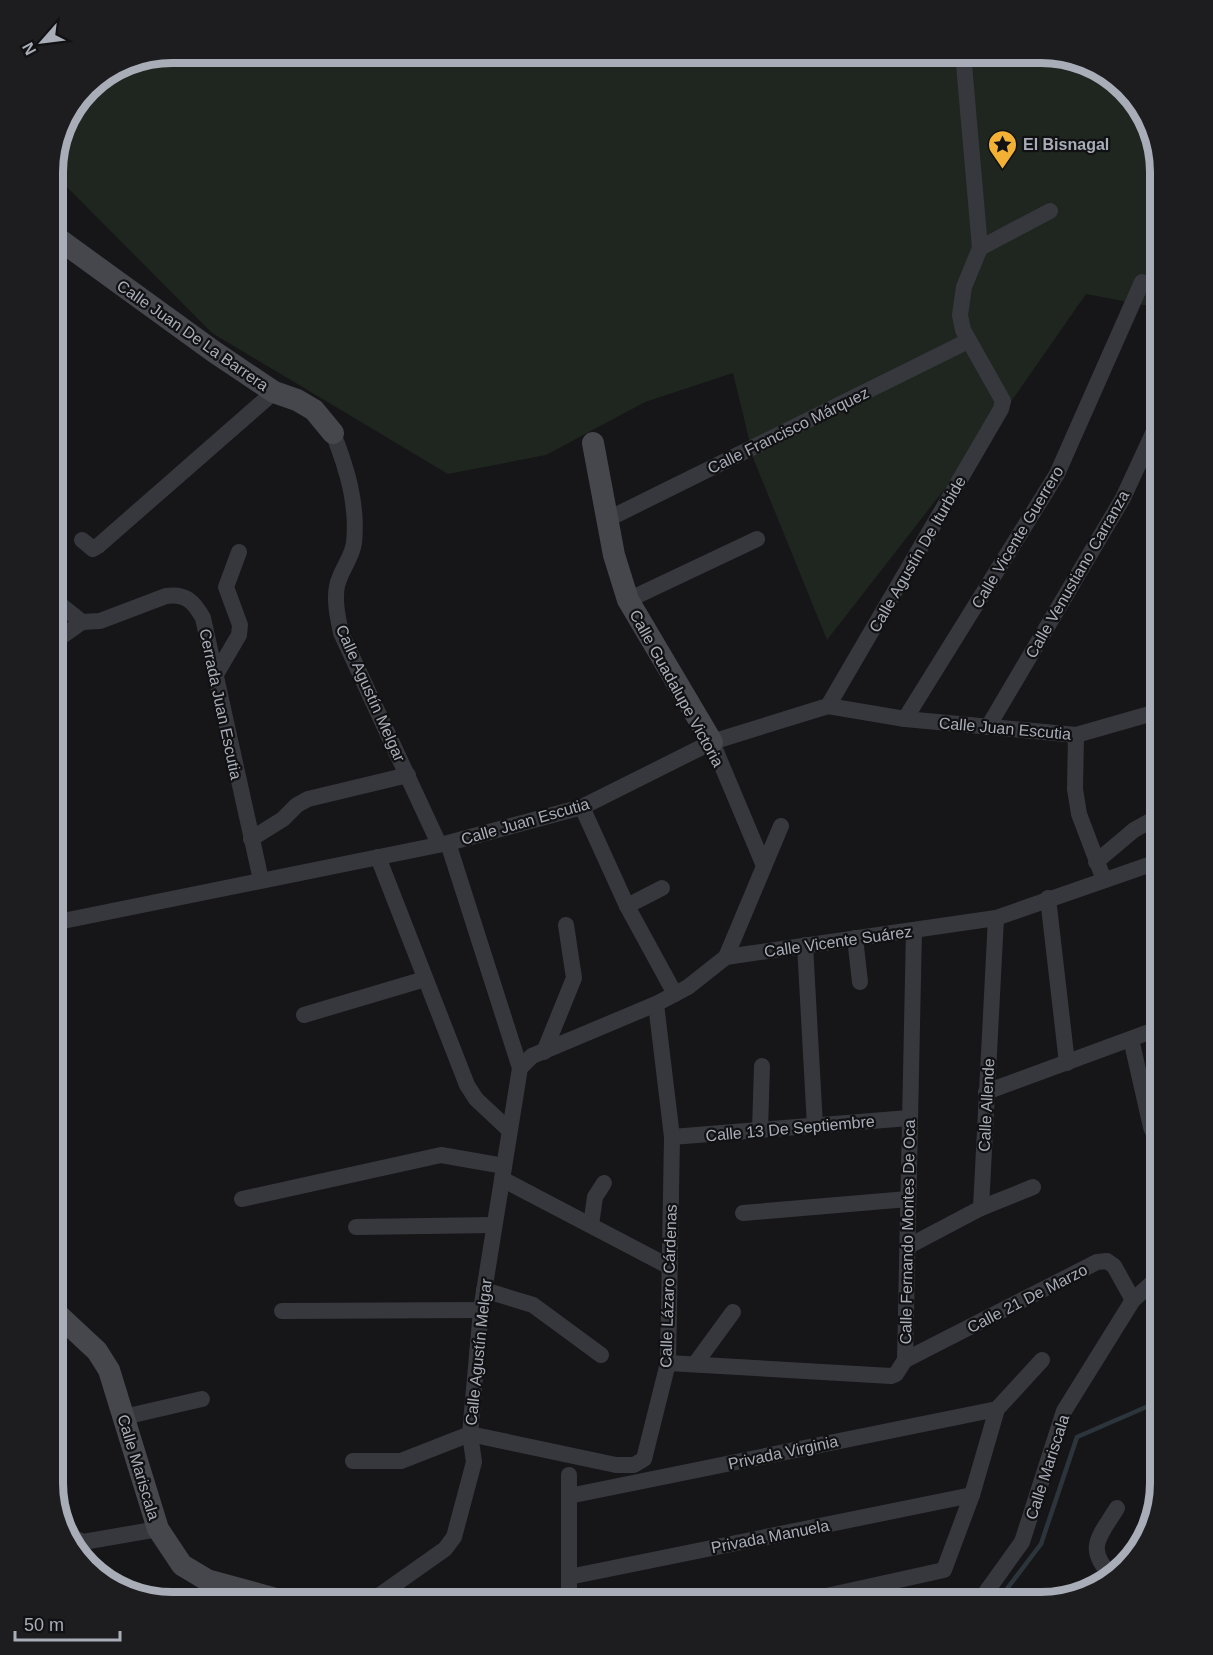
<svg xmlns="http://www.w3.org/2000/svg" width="1213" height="1655" font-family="Helvetica,sans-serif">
	<rect width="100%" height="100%" fill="#161618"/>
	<!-- green -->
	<path fill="#1e261f" d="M 172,53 L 1049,53 L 1101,69 L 1144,112 L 1160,172 L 1160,308 L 1086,294 L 999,419 L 827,640 L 754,460 L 733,373 L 645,402 L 546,455 L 448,474 L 212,333 L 53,173 C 53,127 83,80 126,62 C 139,56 157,55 172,53 Z"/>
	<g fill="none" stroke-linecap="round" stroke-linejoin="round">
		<!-- stream -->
		<polyline stroke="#2c353c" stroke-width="4.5" points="997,1602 1041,1544 1077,1437 1160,1401"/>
		<!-- street -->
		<g stroke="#37383d" stroke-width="16">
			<polyline points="980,248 1050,211"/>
			<path d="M 333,433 C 347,469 358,504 354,543 C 352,558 340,571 337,586 C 334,601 338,618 341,633 L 439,844"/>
			<polyline points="608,519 968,341"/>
			<polyline points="82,540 93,549 98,546 274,392"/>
			<polyline points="53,599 82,622"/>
			<polyline points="628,600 757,539"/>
			<polyline points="215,676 239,635 240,625 226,587 239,552"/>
			<polyline points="828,706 1001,409 1003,401 963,330 960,315 964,287 980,248 963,53"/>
			<path d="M 53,707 L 56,699 L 57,674 L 53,648 L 58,639 L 82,622 L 100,621 L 166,596 C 186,593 194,602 203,618 L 261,880"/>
			<polyline points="905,719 1057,474 1142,282"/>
			<polyline points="988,727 1123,498 1160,418"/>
			<polyline points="1076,735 1075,789 1079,814 1104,880"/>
			<polyline points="712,742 764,866"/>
			<polyline points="582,807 627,906 675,994"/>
			<polyline points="251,839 283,819 297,805 308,799 408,775"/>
			<polyline points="448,843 520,1068"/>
			<polyline points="378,857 467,1085 476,1099 509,1130"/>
			<polyline points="1096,862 1134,830 1154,819"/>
			<polyline points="1048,898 1067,1063"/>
			<polyline points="627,906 662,888"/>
			<polyline points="53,923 448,843 582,807 712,742 828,706 905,719 1076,735 1160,711"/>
			<polyline points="855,938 860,982"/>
			<polyline points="805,945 815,1126"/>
			<polyline points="726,957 781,826"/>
			<polyline points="304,1015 425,979"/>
			<polyline points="1131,1039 1151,1127 1160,1148"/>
			<polyline points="544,1052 574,978 566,925"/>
			<polyline points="986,1092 1160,1028"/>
			<polyline points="760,1130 762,1066"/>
			<polyline points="672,1137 909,1118"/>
			<polyline points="502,1179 670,1267"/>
			<polyline points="242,1199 441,1155 504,1166"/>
			<polyline points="981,1208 996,918"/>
			<polyline points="743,1213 908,1199"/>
			<polyline points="591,1225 595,1197 604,1183"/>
			<polyline points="356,1227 494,1225"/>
			<polyline points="907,1247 981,1208 1033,1187"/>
			<polyline points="484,1290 533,1305 601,1355"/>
			<polyline points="282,1311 481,1310"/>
			<polyline points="905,1360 1097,1262 1107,1261 1114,1266 1133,1300"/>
			<polyline points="668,1363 891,1376 896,1374 905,1360 914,930"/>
			<polyline points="695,1364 733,1312"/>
			<polyline points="124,1417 202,1399"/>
			<polyline points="470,1434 616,1465 634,1465 644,1459 668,1363 672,1137 656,1004"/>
			<polyline points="353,1461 401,1461 470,1434"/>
			<polyline points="569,1475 569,1602"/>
			<polyline points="569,1496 997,1409 1042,1360"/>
			<polyline points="66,1534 83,1542 158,1529"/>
			<path d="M 1112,1576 C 1084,1548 1100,1536 1117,1508"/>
			<polyline points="569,1577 972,1495"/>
			<polyline points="370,1602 445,1549 454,1537 474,1462 470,1434 481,1310 520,1068 532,1056 656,1004 688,987 726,957 996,918 1160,861"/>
			<polyline points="799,1602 944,1570 972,1495 997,1409"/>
			<polyline points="979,1602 1022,1542 1064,1411 1133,1300 1160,1276"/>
		</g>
		<!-- secondary -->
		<g stroke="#45474d" stroke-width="22">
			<polyline points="53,235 213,351 274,392 297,400 314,410 333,433"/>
			<polyline points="593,443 614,555 628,600 712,742"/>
			<polyline points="53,1310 97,1351 109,1370 158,1529 182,1565 207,1580 287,1602"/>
		</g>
	</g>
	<!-- icons -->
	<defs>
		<symbol id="sight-pin" viewBox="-11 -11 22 30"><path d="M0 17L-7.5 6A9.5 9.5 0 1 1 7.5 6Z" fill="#f2b134" stroke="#111113"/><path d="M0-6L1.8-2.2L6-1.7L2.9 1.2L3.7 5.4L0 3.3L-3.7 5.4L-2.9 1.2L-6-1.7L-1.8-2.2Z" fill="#111"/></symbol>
	</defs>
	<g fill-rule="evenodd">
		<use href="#sight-pin" x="986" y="128" width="33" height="45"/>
	</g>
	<g text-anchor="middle" stroke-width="4.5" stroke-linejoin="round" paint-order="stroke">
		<!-- poi labels -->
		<g font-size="16" font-weight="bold" fill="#a8adb8" stroke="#111113" text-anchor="start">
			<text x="1023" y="150">El Bisnagal</text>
		</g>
		<!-- street labels -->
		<g font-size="16" fill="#a8adb8" stroke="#111113">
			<text transform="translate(193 335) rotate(35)" y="6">Calle Juan De La Barrera</text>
			<text transform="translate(788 430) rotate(-26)" y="6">Calle Francisco Márquez</text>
			<text transform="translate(1017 537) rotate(-59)" y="6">Calle Vicente Guerrero</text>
			<text transform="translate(917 554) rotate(-60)" y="6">Calle Agustín De Iturbide</text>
			<text transform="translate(1077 574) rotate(-60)" y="6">Calle Venustiano Carranza</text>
			<text transform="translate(677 688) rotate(61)" y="6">Calle Guadalupe Victoria</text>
			<text transform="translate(371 693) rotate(66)" y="6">Calle Agustín Melgar</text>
			<text transform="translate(221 704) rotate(78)" y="6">Cerrada Juan Escutia</text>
			<text transform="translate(1005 728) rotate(5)" y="6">Calle Juan Escutia</text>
			<text transform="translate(525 821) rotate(-16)" y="6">Calle Juan Escutia</text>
			<text transform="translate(838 941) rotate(-8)" y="6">Calle Vicente Suárez</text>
			<text transform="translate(986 1105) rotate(-87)" y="6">Calle Allende</text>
			<text transform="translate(790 1128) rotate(-5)" y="6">Calle 13 De Septiembre</text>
			<text transform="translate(907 1232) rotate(-89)" y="6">Calle Fernando Montes De Oca</text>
			<text transform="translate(668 1286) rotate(-88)" y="6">Calle Lázaro Cárdenas</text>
			<text transform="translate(1027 1298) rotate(-27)" y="6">Calle 21 De Marzo</text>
			<text transform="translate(478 1352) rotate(-84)" y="6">Calle Agustín Melgar</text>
			<text transform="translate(783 1452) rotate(-12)" y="6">Privada Virginia</text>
			<text transform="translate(139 1467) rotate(73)" y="6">Calle Mariscala</text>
			<text transform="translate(1047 1467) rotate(-72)" y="6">Calle Mariscala</text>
			<text transform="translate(770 1536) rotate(-11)" y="6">Privada Manuela</text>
		</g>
	</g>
	<!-- crop -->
	<path d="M0 0H1213V1655H0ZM172 63H1041A109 109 0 0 1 1150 172V1483A109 109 0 0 1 1041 1592H172A109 109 0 0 1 63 1483V172A109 109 0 0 1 172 63Z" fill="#1d1d20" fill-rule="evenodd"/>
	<path fill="none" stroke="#a8adb8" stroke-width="8" d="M172 63H1041A109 109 0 0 1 1150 172V1483A109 109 0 0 1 1041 1592H172A109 109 0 0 1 63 1483V172A109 109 0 0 1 172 63Z"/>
	<!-- north arrow -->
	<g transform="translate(42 42) rotate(242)" stroke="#111113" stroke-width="4.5" paint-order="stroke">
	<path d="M0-4.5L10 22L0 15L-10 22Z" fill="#a8adb8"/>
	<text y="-9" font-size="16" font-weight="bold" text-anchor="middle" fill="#a8adb8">N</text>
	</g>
	<!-- scale -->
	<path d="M15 1631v9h105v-9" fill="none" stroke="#a8adb8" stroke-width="3"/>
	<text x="24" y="1631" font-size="18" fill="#a8adb8" stroke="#111113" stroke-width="4.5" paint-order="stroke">50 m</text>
</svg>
